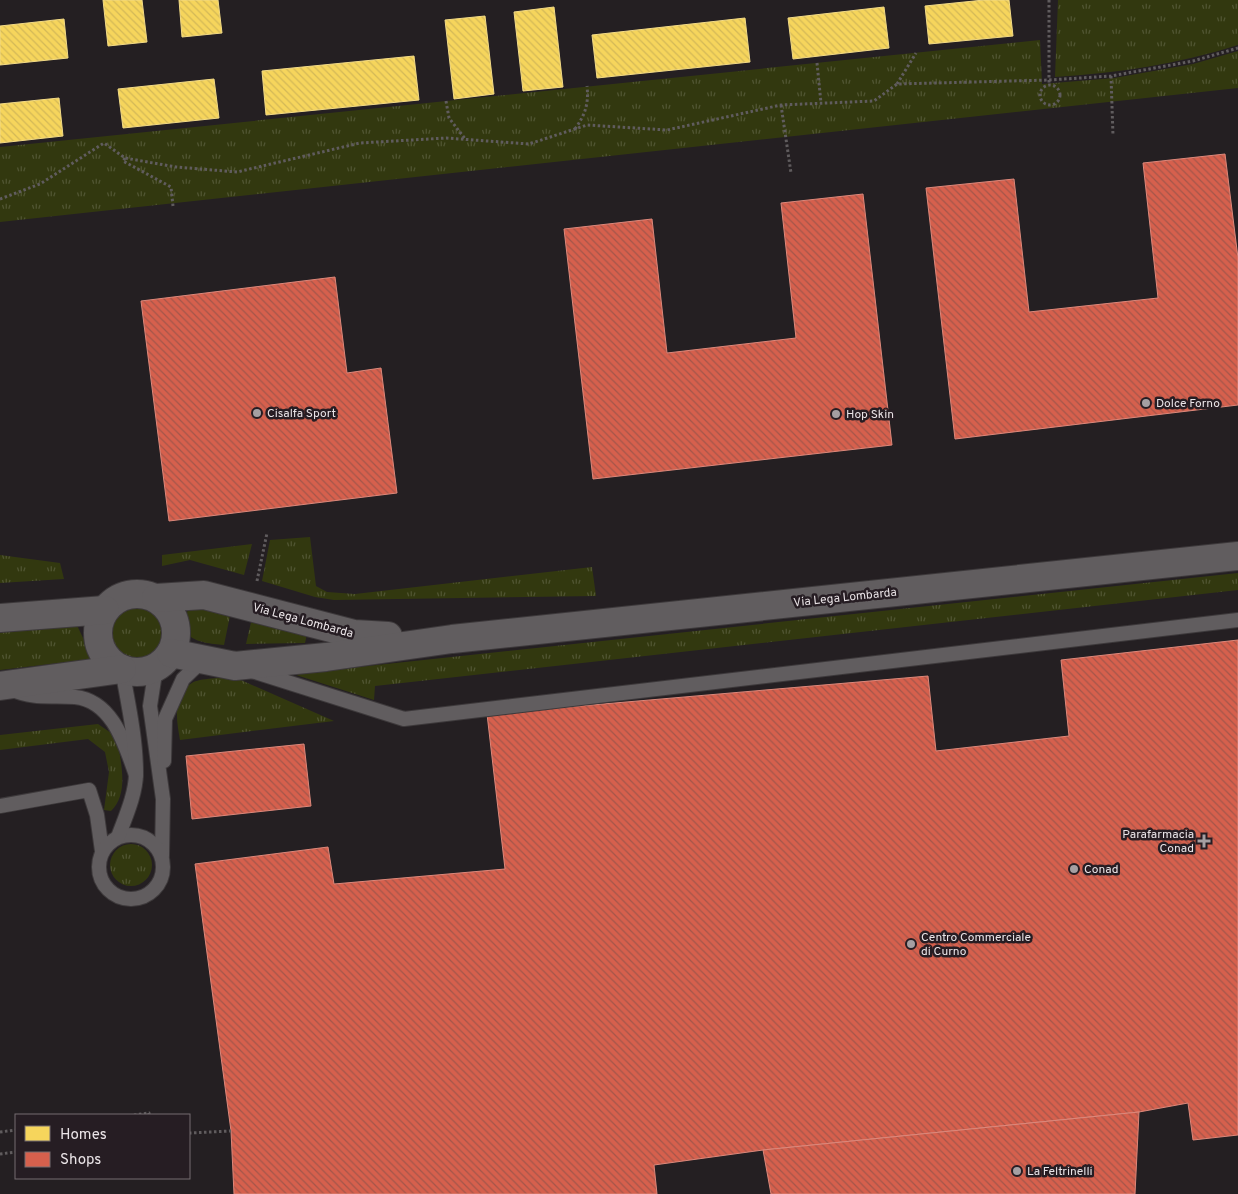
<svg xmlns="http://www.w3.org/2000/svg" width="1238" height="1194" font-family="Overpass,sans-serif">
	<defs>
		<pattern id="grass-tufts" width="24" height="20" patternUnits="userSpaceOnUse" patternTransform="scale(1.25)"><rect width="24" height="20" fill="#32380f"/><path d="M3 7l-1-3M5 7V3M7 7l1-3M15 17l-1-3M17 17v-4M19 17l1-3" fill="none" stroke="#505532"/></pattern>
		<pattern id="homes-back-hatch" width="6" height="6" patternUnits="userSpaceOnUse" patternTransform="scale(1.25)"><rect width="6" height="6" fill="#f6d55c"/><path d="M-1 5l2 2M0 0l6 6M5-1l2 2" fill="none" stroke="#d3b857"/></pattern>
		<pattern id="shops-back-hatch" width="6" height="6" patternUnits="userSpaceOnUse" patternTransform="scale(1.25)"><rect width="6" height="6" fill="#d6604d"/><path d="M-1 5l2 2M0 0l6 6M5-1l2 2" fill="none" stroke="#a4564a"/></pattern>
	</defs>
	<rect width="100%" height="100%" fill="#241f22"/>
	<!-- grass -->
	<g fill="url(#grass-tufts)">
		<path d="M 1058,0 L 1238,0 L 1238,45 C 1178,64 1118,73 1055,77 Z"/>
		<polygon points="1040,40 1042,84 1114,78 1193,64 1238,51 1238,88 0,222 0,147"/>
		<polygon points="310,537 316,586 327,592 355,594 592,567 596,596 334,600 315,597 262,581 270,540"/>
		<polygon points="252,544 244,575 190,560 162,566 162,555"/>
		<polygon points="0,555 60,563 64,579 0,583"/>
		<polygon points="1238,573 1238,590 375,686 374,700 293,674"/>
		<circle cx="138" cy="633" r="29"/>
		<path d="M 191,605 L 231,611 L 224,645 C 197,643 171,637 191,605 Z"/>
		<polygon points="0,618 74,619 93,659 0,670"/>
		<polygon points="252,618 307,634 305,643 246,644"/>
		<path d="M 234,677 L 334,721 L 180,740 C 177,722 171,694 192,683 C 199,678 224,678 234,677 Z"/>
		<path d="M 98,724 L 117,737 C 120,760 130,793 111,811 L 104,810 L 109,772 L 105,752 L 88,739 L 0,750 L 0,735 Z"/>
		<circle cx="131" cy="865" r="21"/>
	</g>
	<!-- homes -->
	<g fill="url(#homes-back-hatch)" stroke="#f2da86">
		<polygon points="103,0 142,0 147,42 108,46"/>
		<polygon points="179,0 218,0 222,33 182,37"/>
		<polygon points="984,0 1009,0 1013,36 929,44 925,6"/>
		<polygon points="554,7 563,87 523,91 514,12"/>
		<polygon points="884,7 889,48 793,59 788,18"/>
		<polygon points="485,16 494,94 454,99 445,20"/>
		<polygon points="745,18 750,62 597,78 592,35"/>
		<polygon points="64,19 68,58 0,65 0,26"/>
		<polygon points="414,56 419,100 266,115 262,71"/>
		<polygon points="214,79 219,118 123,128 118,89"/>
		<polygon points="59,98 63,136 0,143 0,104"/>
	</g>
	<!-- shops -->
	<g fill="url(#shops-back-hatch)" stroke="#dc887b">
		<polygon points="1225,154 1238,258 1238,405 955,439 926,188 1014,179 1029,312 1158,298 1143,163"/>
		<polygon points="863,194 892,445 593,479 564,229 652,219 667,353 796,338 781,203"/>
		<polygon points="335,277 347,373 381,368 397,493 169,521 141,301"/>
		<polygon points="1238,640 1238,1135 1193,1140 1188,1103 1139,1112 763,1150 654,1165 657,1194 234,1194 231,1131 195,864 328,847 334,884 505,869 487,714 928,676 936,751 1069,736 1061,660"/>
		<polygon points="304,744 311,806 192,819 186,756"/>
		<polygon points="1139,1112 1135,1194 771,1194 763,1150"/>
	</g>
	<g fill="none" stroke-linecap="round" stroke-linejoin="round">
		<defs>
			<g id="lane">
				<polyline points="156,667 150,706 163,799 162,856"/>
				<polyline points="252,671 404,719 1238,620"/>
				<path d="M 10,689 C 37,700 48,695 75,697 C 113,701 125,745 136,775"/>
				<polyline points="164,761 165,719 183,679 203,660"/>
				<polyline points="0,806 89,790 97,815 102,851"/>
				<circle cx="131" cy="867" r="32"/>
				<path d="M 118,837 C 125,818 136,794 136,773 C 136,738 128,703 122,669"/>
			</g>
			<g id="street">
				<circle cx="137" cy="633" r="39"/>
				<polyline points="156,598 204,595 354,634 388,636"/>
				<polyline points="0,618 105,610"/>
				<polyline points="171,653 235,666 326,657 452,639 1238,556"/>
				<polyline points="0,686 122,669"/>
			</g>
		</defs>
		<!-- lane casing -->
		<use href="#lane" stroke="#3d393b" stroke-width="16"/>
		<!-- street casing -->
		<use href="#street" stroke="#3d393b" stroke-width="30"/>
		<!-- path -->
		<g stroke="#605c5e" stroke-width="3" stroke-dasharray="2.5 2.5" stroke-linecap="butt">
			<polyline points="1049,0 1049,84"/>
			<polyline points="817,63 821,103"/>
			<polyline points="1111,76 1113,136"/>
			<polyline points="897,84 916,53"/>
			<circle cx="1050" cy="95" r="10"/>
			<polyline points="446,101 449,118 466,140"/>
			<polyline points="781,105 791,173"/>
			<path d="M 575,129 C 585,115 589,104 587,86"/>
			<polyline points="125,158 123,161 171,187 173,206"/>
			<polyline points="0,199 40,184 104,143 125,158 176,167 237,172 360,143 446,138 529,144 587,125 667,130 781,105 874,101 897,84 1049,80 1111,76 1193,61 1238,48"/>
			<polyline points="257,581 267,533"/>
			<polyline points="134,1115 149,1113 149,1115"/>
			<polyline points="0,1132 16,1130"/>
			<polyline points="189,1133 231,1131"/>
			<polyline points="0,1154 16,1152"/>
		</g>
		<!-- lane -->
		<use href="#lane" stroke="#615d5f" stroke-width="14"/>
		<!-- street -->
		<use href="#street" stroke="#615d5f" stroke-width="28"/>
	</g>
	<!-- markers -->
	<g fill="#a59fa2" stroke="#261d23" stroke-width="2">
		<circle cx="1146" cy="403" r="5"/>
		<circle cx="257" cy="413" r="5"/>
		<circle cx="836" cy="414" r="5"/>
		<path d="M1201.5 833.5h5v5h5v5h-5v5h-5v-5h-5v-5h5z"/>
		<circle cx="1074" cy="869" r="5"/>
		<circle cx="911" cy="944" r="5"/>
		<circle cx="1017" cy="1171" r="5"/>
	</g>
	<g text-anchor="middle" stroke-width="5" stroke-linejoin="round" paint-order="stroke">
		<!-- poi labels -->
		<g font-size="12" fill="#eae4e7" stroke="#261d23" text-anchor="start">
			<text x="1156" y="407">Dolce Forno</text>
			<text x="267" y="417">Cisalfa Sport</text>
			<text x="846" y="418">Hop Skin</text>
			<text x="1194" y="838" text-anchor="end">Parafarmacia<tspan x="1194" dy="14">Conad</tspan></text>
			<text x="1084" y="873">Conad</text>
			<text x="921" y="941">Centro Commerciale<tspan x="921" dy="14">di Curno</tspan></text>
			<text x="1027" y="1175">La Feltrinelli</text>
		</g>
		<!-- street labels -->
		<g font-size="12" fill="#eae4e7" stroke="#261d23">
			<text transform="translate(845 597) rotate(-6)" y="4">Via Lega Lombarda</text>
			<text transform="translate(303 620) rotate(15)" y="4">Via Lega Lombarda</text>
		</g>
	</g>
	<!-- legend -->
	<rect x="15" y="1114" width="175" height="65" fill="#261d23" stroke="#746d71"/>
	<rect x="25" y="1126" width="25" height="15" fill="#f6d55c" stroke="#746d71"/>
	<text x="60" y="1139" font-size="15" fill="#eae4e7">Homes</text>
	<rect x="25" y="1152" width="25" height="15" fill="#d6604d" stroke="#746d71"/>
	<text x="60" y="1164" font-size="15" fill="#eae4e7">Shops</text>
</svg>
